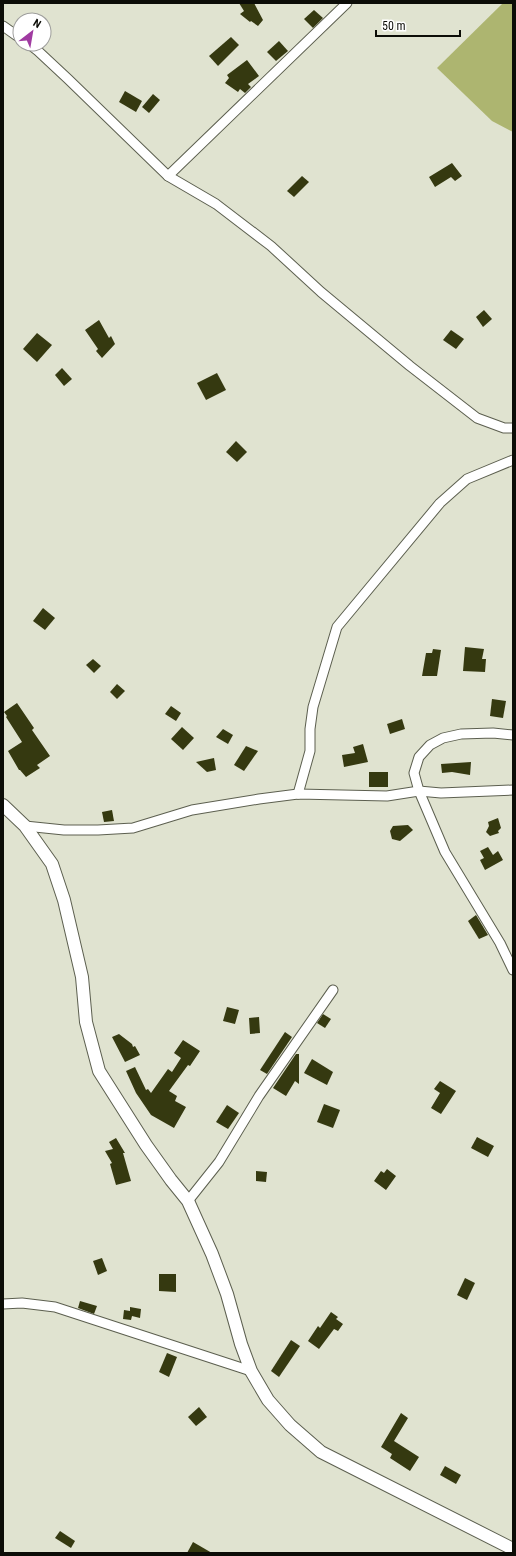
<svg xmlns="http://www.w3.org/2000/svg" width="516" height="1556" font-family="'Roboto Condensed',sans-serif">
	<rect width="100%" height="100%" fill="#e0e3d0"/>
	<!-- green -->
	<polygon fill="#adb570" points="503,3 513,3 513,132 492,121 437,68"/>
	<!-- building -->
	<g fill="#353910">
		<polygon points="239,3 254,3 263,20 258,26 251,21 250,22 240,14 244,11"/>
		<polygon points="314,10 323,18 313,28 304,19"/>
		<polygon points="231,37 239,45 218,66 209,56"/>
		<polygon points="279,41 288,51 276,61 267,52"/>
		<polygon points="247,60 259,76 248,84 251,87 245,93 240,89 238,92 225,83 229,78 227,75"/>
		<polygon points="125,91 142,101 136,112 119,102"/>
		<polygon points="153,94 160,100 149,113 142,107"/>
		<polygon points="452,163 462,176 455,181 451,177 435,187 429,177"/>
		<polygon points="302,176 309,182 294,197 287,191"/>
		<polygon points="484,310 492,319 483,327 476,317"/>
		<polygon points="99,320 109,338 111,336 115,344 102,358 96,351 98,349 85,330"/>
		<polygon points="451,330 464,339 456,349 443,340"/>
		<polygon points="37,333 52,345 37,362 23,349"/>
		<polygon points="62,368 72,379 64,386 55,375"/>
		<polygon points="217,373 226,390 206,400 197,383"/>
		<polygon points="236,441 247,452 237,462 226,452"/>
		<polygon points="43,608 55,618 45,630 33,621"/>
		<polygon points="465,647 484,649 482,659 486,659 485,672 463,671"/>
		<polygon points="433,649 441,650 437,676 422,676 426,653 432,653"/>
		<polygon points="93,659 101,666 94,673 86,665"/>
		<polygon points="117,684 125,691 117,699 110,692"/>
		<polygon points="492,699 506,701 503,718 490,716"/>
		<polygon points="17,703 34,728 32,730 50,756 37,765 40,768 26,777 20,770 19,770 8,751 22,742 6,717 7,716 4,712"/>
		<polygon points="171,706 181,713 176,721 165,714"/>
		<polygon points="402,719 405,729 390,734 387,724"/>
		<polygon points="182,727 194,738 183,750 171,739"/>
		<polygon points="223,729 233,735 228,744 216,737"/>
		<polygon points="363,744 368,762 344,767 342,755 355,753 353,747"/>
		<polygon points="246,746 258,751 244,771 234,765"/>
		<polygon points="214,758 216,770 207,772 196,762"/>
		<polygon points="471,762 470,775 452,772 442,773 441,764"/>
		<rect x="369" y="772" width="19" height="15"/>
		<polygon points="112,810 114,821 104,822 102,812"/>
		<polygon points="498,818 501,828 498,831 499,833 490,836 486,832 489,826 488,822"/>
		<polygon points="408,825 413,830 400,841 392,839 390,831 393,826"/>
		<polygon points="488,847 493,855 498,851 503,860 485,870 480,860 484,858 480,851"/>
		<polygon points="476,915 488,935 479,939 468,921"/>
		<polygon points="227,1007 239,1010 235,1024 223,1021"/>
		<polygon points="323,1014 331,1019 325,1028 317,1023"/>
		<polygon points="259,1017 260,1033 250,1034 249,1018"/>
		<polygon points="285,1032 292,1037 267,1074 260,1070"/>
		<polygon points="119,1034 132,1044 133,1047 135,1046 140,1055 125,1062 112,1037"/>
		<polygon points="183,1040 200,1051 190,1066 188,1065 169,1091 177,1096 175,1101 186,1107 174,1128 151,1115 136,1093 126,1071 135,1067 146,1090 148,1089 151,1093 168,1069 172,1072 181,1058 174,1053"/>
		<polygon points="296,1054 299,1054 299,1084 295,1081 286,1096 273,1088"/>
		<polygon points="312,1059 333,1072 327,1085 304,1073"/>
		<polygon points="440,1081 456,1091 441,1114 431,1108 440,1093 434,1089"/>
		<polygon points="324,1104 340,1110 333,1128 317,1122"/>
		<polygon points="227,1105 239,1113 228,1129 216,1122"/>
		<polygon points="477,1137 494,1146 488,1157 471,1148"/>
		<polygon points="116,1138 125,1153 123,1153 131,1181 116,1185 110,1164 112,1163 105,1151 113,1149 109,1142"/>
		<polygon points="387,1169 396,1176 386,1190 374,1181 381,1171 384,1173"/>
		<polygon points="256,1171 267,1172 266,1182 256,1181"/>
		<polygon points="102,1258 107,1271 98,1275 93,1261"/>
		<polygon points="159,1274 176,1274 176,1292 159,1291"/>
		<polygon points="465,1278 475,1283 467,1300 457,1295"/>
		<polygon points="80,1301 97,1306 94,1314 78,1308"/>
		<polygon points="130,1307 141,1309 140,1318 132,1316 131,1320 123,1319 124,1310 130,1311"/>
		<polygon points="331,1312 338,1317 336,1319 343,1324 338,1331 334,1329 319,1349 308,1341 318,1326 320,1328"/>
		<polygon points="291,1340 300,1346 279,1377 271,1371"/>
		<polygon points="167,1353 177,1357 169,1377 159,1372"/>
		<polygon points="199,1407 207,1417 196,1426 188,1417"/>
		<polygon points="401,1413 408,1418 394,1441 419,1457 410,1471 390,1458 392,1454 381,1447"/>
		<polygon points="445,1466 461,1475 456,1484 440,1475"/>
		<polygon points="60,1531 75,1541 71,1548 55,1538"/>
		<polygon points="193,1542 212,1553 187,1553"/>
	</g>
	<g fill="none" stroke-linecap="round" stroke-linejoin="round">
		<defs>
			<g id="street">
				<polyline points="3,26 20,38"/>
				<polyline points="29,44 38,51 68,79 168,176 216,204 271,246 321,292 410,366 477,418 504,428 513,428"/>
				<polyline points="168,176 347,3"/>
				<polyline points="513,735 493,733 461,734 443,738 430,745 419,757 414,773 419,791 445,852 500,943 513,970"/>
				<polyline points="298,794 310,751 310,729 313,707 337,627 440,503 467,479 513,460"/>
				<polyline points="25,826 64,830 98,830 133,828 192,810 259,799 298,794 387,796 419,791 441,793 513,790"/>
				<polyline points="188,1201 219,1162 259,1096 333,990"/>
				<polyline points="3,1304 22,1303 55,1307 251,1371"/>
			</g>
			<polyline id="secondary" points="3,805 25,826 52,864 64,900 82,977 86,1022 99,1071 146,1145 171,1180 188,1201 212,1254 227,1294 241,1344 251,1371 268,1400 290,1425 321,1452 513,1549"/>
		</defs>
		<!-- street casing -->
		<use href="#street" stroke="#5c5f4f" stroke-width="11"/>
		<!-- secondary casing -->
		<use href="#secondary" stroke="#5c5f4f" stroke-width="14"/>
		<!-- street -->
		<use href="#street" stroke="#fff" stroke-width="9"/>
		<!-- secondary -->
		<use href="#secondary" stroke="#fff" stroke-width="12"/>
	</g>
	<!-- border -->
	<rect width="516" height="1556" fill="none" stroke="#0c0d07" stroke-width="8"/>
	<!-- north arrow -->
	<g transform="translate(32 32) rotate(31)"><circle r="19" fill="#ffffff" stroke="#9e9e9c"/>
	<path d="M0-3L7 15L0 10L-7 15Z" fill="#a03ba1"/>
	<text y="-6" font-size="11" font-weight="bold" text-anchor="middle" fill="#0c0d07">N</text>
	</g>
	<!-- scale -->
	<path d="M376 30v6h84v-6" fill="none" stroke="#0c0d07" stroke-width="2"/>
	<text x="382" y="30" font-size="12" fill="#0c0d07" stroke="#ffffff" stroke-width="3" paint-order="stroke">50 m</text>
</svg>
